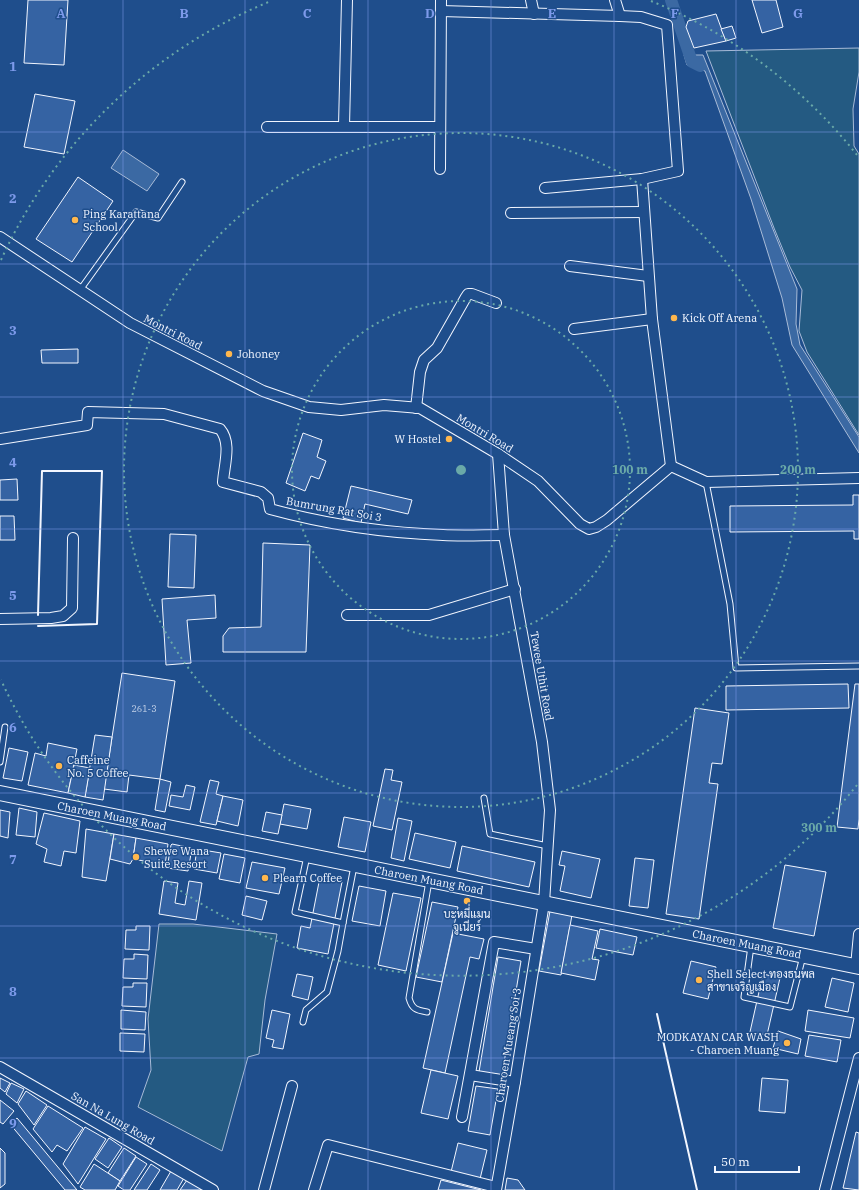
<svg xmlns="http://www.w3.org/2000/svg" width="859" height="1190" font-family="'IBM Plex Serif',Sarabun,serif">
	<rect width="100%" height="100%" fill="#1f4e8c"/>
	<!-- green -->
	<g fill="#245a82" stroke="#a8bbd7">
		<polygon points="859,48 859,72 853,109 854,146 859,154 859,435 807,352 799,331 802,290 790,267 774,228 706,51"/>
		<polygon points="159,924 193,924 277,934 265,1000 259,1054 248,1057 222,1151 138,1107 151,1070 148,1019"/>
	</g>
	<!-- water -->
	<g fill="#3b69a3" stroke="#a8bbd7">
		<polygon points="684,55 703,55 797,289 796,324 800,345 859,437 859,453 792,345 782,298 751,199 705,71 687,65"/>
		<polygon points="123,150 159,174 147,191 111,168"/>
	</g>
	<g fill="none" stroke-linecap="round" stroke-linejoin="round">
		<!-- canal -->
		<polyline stroke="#3b69a3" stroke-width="12" points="671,0 692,62 700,66"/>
	</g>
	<!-- building -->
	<g fill="#3563a3" stroke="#f2f6ff">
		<polygon points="28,0 68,0 64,65 24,63"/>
		<polygon points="752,0 776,0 783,27 762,33"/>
		<polygon points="716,14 726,41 694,48 686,27 688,21"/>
		<polygon points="732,26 736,38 726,41 721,29"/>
		<polygon points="35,94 75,101 64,154 24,147"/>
		<polygon points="78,177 113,201 72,262 36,239"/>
		<polygon points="78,349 78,363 42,363 41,350"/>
		<polygon points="303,433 322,440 317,457 326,461 319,479 311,476 305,491 286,483"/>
		<polygon points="17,479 18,500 0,500 0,480"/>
		<polygon points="351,486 412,500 408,514 365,504 361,523 343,518"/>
		<polygon points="853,495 859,495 859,539 854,539 854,531 730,532 730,506 853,505"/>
		<polygon points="0,516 14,516 15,540 0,540"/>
		<polygon points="170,534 196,535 194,588 168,587"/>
		<polygon points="263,543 310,545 306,652 223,652 223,636 229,628 261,627"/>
		<polygon points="215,595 216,618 187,620 191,663 166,665 162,599"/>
		<polygon points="122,673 175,681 160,779 129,775 127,792 104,789"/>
		<polygon points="848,684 849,708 726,710 726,686"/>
		<polygon points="855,684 859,684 859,819 858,829 837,827"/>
		<polygon points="695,708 729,713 722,764 712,763 709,783 718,784 699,919 666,914"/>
		<polygon points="95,735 112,737 103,800 85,797"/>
		<polygon points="48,743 77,749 68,793 28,785 35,753 46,756"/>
		<polygon points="9,748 28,752 22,781 3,778"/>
		<polygon points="74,765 90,768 85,797 68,793"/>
		<polygon points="385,769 393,770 391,780 402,782 392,830 373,826"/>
		<polygon points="160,779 171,782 165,812 155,810"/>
		<polygon points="210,780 219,782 216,794 223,796 216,825 200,822"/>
		<polygon points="186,785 195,787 190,810 169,806 171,795 183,797"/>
		<polygon points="223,796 243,800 238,826 217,821"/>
		<polygon points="284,804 311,809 307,829 280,824"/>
		<polygon points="19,808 37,812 35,837 16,835"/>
		<polygon points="0,810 10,812 8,838 0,836"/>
		<polygon points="266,812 282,815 278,834 262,831"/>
		<polygon points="44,813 80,821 76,853 64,851 61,866 44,862 47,849 36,844"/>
		<polygon points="344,817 371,822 365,852 338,847"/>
		<polygon points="398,818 412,821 404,861 391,858"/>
		<polygon points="86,829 114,834 106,881 82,877"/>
		<polygon points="415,833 456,842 450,868 409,859"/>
		<polygon points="114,834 136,838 133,859 130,864 110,859"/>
		<polygon points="136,838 168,844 165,865 133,859"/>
		<polygon points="172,844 192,848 188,871 167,868 171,845"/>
		<polygon points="462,846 535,862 529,887 457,871"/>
		<polygon points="197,849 221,853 217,873 194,869"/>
		<polygon points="562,851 600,859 591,898 560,891 565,866 559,865"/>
		<polygon points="224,854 245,858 240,883 219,879"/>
		<polygon points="635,858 654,860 648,908 629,906"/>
		<polygon points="252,862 285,868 279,894 246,888"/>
		<polygon points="785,865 826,872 814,936 773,928"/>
		<polygon points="320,877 342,882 328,954 297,948 301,926 310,928"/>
		<polygon points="164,881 178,883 175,903 185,905 189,881 202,883 196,920 159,914"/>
		<polygon points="359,886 386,891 380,926 352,921"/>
		<polygon points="393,893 421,898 406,971 378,965"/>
		<polygon points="246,896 267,901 262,920 242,915"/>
		<polygon points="432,902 458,907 442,982 416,977"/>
		<polygon points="550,911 572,915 561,975 539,971"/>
		<polygon points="570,925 598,931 592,959 599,960 595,980 561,973"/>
		<polygon points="136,926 150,926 149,950 125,949 126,930 136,930"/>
		<polygon points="600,929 637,937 633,955 596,948"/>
		<polygon points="453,933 484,939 479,959 470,957 445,1073 423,1068"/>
		<polygon points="134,954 148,955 147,979 123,978 124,959 134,959"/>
		<polygon points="498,957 521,961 502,1075 479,1072"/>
		<polygon points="691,961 716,967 708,999 683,993"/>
		<polygon points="297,974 313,977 308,1000 292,996"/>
		<polygon points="763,974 780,978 767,1035 750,1032"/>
		<polygon points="832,978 854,983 848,1012 825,1007"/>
		<polygon points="133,983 147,983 146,1007 122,1006 123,987 133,987"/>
		<polygon points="121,1010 146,1012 145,1030 121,1029"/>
		<polygon points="272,1010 290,1014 283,1049 272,1047 274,1040 266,1038"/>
		<polygon points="808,1010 854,1018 850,1038 805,1031"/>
		<polygon points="778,1031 801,1039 798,1054 773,1048"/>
		<polygon points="120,1033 145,1034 144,1052 120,1051"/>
		<polygon points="809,1035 841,1040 837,1062 805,1056"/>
		<polygon points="431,1070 458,1076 448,1119 421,1113"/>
		<polygon points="0,1078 10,1083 5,1092 0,1088"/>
		<polygon points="762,1078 788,1080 785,1113 759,1111"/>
		<polygon points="11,1083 24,1089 17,1103 6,1094"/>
		<polygon points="476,1086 498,1089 490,1135 468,1131"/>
		<polygon points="26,1091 47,1105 34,1125 18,1104"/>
		<polygon points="0,1100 14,1111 3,1124 0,1122"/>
		<polygon points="48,1106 83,1128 67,1151 57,1145 52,1152 33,1129"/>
		<polygon points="17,1118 77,1190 65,1190 10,1124"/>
		<polygon points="85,1127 106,1139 78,1184 63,1164"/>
		<polygon points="856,1132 859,1133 859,1190 843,1188"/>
		<polygon points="109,1138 122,1147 108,1168 95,1159"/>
		<polygon points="458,1143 487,1150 480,1179 451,1172"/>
		<polygon points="0,1148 5,1153 5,1184 0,1188"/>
		<polygon points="124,1148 136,1156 120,1181 108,1173"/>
		<polygon points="136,1157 147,1164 130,1190 124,1190 118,1186"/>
		<polygon points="94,1164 120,1181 115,1190 85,1190 80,1187"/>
		<polygon points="151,1164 160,1170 147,1190 134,1190"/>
		<polygon points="171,1171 184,1178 177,1190 160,1190"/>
		<polygon points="507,1178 518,1180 525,1190 505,1190"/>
		<polygon points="187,1180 201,1189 200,1190 180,1190"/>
		<polygon points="441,1180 481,1190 438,1190"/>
	</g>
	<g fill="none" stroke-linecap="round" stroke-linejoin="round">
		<defs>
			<g id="lane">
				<polyline points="80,290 136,212 158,218 182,182"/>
				<polyline points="706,482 730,604 736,668 859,666"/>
				<polyline points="0,762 5,727"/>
				<polyline points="484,798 490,834 548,846"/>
				<polyline points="307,856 295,912 343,923 354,866"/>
				<polyline points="751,946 744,997 790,1007 803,956"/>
				<path d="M 427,1012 C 416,1010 412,1009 409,998 L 429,881"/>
				<polyline points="303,1022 306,1010 327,992 338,951 343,923"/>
			</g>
			<g id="street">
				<polyline points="531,0 534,14"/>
				<polyline points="615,0 620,16"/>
				<polyline points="441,11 620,16 641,17 667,25 678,171 642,179 545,188"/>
				<polyline points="344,126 347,0"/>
				<polyline points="267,127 440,127"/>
				<polyline points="440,169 441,0"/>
				<polyline points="642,179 652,319 671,466"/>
				<polyline points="511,213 644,212"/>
				<polyline points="0,237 130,323 263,391 309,407 341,410 384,405 420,408 498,454 538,481 580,524 589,529 596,527 607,520 671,466"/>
				<polyline points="570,266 648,276"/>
				<polyline points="574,329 652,319"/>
				<polyline points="416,408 420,372 424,360 437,348 466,297 468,294 472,294 496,303"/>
				<path d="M 0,439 L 87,425 L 88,412 L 164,414 L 220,429 C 232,443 224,465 223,482 L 261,492 L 268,498 L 270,509 C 325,524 386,533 443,535 C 463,536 484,535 504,535"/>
				<polyline points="671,466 706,482 859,478"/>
				<polyline points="347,615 429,615 515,589"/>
				<polyline points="0,619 51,618 63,616 72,608 73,538"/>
				<polyline points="856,966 859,934"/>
				<polyline points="0,1067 213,1190"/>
				<polyline points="470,1075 515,1082"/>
				<polyline points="462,1117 494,942 536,949"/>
				<polyline points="264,1190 292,1086"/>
				<polyline points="314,1190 328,1145 496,1187"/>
				<polyline points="496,1190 515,1082 544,903 550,810 542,742 504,535 498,454"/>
				<polyline points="825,1190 859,1058"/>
			</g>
			<polyline id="secondary" points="0,793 859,967"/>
		</defs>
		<!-- lane casing -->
		<use href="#lane" stroke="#f2f6ff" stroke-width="7"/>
		<!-- street casing -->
		<use href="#street" stroke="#f2f6ff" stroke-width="12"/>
		<!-- secondary casing -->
		<use href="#secondary" stroke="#f2f6ff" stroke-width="16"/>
		<!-- lane -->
		<use href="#lane" stroke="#1f4e8c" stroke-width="5"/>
		<!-- street -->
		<use href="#street" stroke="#1f4e8c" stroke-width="10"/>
		<!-- secondary -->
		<use href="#secondary" stroke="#1f4e8c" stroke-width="14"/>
		<!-- wall -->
		<g stroke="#f2f6ff" stroke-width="2">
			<polyline points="38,615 42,471 102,471 97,624 38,626"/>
			<polyline points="657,1014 697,1190"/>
		</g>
	</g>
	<!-- grid -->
	<path fill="none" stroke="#7d9aea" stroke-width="1" stroke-opacity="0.55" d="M 123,0 L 123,1190M 245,0 L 245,1190M 368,0 L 368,1190M 491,0 L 491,1190M 614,0 L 614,1190M 736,0 L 736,1190M 0,132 L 859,132M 0,264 L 859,264M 0,397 L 859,397M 0,529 L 859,529M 0,661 L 859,661M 0,793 L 859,793M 0,926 L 859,926M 0,1058 L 859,1058"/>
	<!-- distance rings -->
	<g fill="none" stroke="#6aa9a8" stroke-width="2" stroke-dasharray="2 4">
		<circle cx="461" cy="470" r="169"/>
		<circle cx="461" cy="470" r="337"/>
		<path d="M857 785A506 506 0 0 1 1 680M1 260A506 506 0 0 1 271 1M651 1A506 506 0 0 1 857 155"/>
	</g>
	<!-- markers -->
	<g fill="#ffb74d" stroke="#1f4e8c" stroke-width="1.5">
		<circle cx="75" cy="220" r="4"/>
		<circle cx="674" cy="318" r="4"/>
		<circle cx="229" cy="354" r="4"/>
		<circle cx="449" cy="439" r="4"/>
		<circle cx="59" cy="766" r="4"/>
		<circle cx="136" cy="857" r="4"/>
		<circle cx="265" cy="878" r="4"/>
		<circle cx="467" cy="901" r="4"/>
		<circle cx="699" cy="980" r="4"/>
		<circle cx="787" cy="1043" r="4"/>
	</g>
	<g text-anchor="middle" stroke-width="3" stroke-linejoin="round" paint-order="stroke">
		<!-- number labels -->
		<g font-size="9" fill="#c3d1e8">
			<text x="144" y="712">261-3</text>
		</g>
		<!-- poi labels -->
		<g font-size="11" fill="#f2f6ff" stroke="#1f4e8c" text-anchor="start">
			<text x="83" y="218">Ping Karattana<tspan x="83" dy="13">School</tspan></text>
			<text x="682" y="322">Kick Off Arena</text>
			<text x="237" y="358">Johoney</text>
			<text x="441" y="443" text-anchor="end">W Hostel</text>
			<text x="67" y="764">Caffeine<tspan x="67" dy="13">No. 5 Coffee</tspan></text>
			<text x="144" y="855">Shewe Wana<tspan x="144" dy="13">Suite Resort</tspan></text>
			<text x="273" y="882">Plearn Coffee</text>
			<text x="467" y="918" text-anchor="middle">บะหมี่แมน<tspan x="467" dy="13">จูเนียร์</tspan></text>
			<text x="707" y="978">Shell Select ทองธนพล<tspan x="707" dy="13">สาขาเจริญเมือง</tspan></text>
			<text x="779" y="1041" text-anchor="end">MODKAYAN CAR WASH<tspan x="779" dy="13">- Charoen Muang</tspan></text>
		</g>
		<!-- street labels -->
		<g font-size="11" fill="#f2f6ff" stroke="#1f4e8c">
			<text transform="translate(173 332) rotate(27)" y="4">Montri Road</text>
			<text transform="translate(485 433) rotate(31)" y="4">Montri Road</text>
			<text transform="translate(334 509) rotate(10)" y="4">Bumrung Rat Soi 3</text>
			<text transform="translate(542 676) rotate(80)" y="4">Tewee Uthit Road</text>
			<text transform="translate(112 816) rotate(11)" y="4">Charoen Muang Road</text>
			<text transform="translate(429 880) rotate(11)" y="4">Charoen Muang Road</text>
			<text transform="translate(747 944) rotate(11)" y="4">Charoen Muang Road</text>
			<text transform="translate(508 1045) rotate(-81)" y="4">Charoen Mueang Soi 3</text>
			<text transform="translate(113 1118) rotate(30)" y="4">San Na Lung Road</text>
		</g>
	</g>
	<g font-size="13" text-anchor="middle" font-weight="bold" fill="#7d9aea" stroke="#1f4e8c" stroke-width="3" stroke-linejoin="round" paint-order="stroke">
		<text x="61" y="18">A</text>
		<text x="184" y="18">B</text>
		<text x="307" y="18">C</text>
		<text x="430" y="18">D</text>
		<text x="552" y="18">E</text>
		<text x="675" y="18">F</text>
		<text x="798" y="18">G</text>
		<text x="13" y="71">1</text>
		<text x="13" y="203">2</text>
		<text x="13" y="335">3</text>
		<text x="13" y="467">4</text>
		<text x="13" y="600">5</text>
		<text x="13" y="732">6</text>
		<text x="13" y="864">7</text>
		<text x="13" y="996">8</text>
		<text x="13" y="1128">9</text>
	</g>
	<circle cx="461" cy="470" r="6" fill="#6aa9a8" stroke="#1f4e8c" stroke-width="2"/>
	<g font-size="12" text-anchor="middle" font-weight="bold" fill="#6aa9a8" stroke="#1f4e8c" stroke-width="3" stroke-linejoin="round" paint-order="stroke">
		<text x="630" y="474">100 m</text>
		<text x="798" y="474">200 m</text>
		<text x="819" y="832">300 m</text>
	</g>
	<!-- scale -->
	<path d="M715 1166v6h84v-6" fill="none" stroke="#f2f6ff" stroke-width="2"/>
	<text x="721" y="1166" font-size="12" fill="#f2f6ff" stroke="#1f4e8c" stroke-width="3" paint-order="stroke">50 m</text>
</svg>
